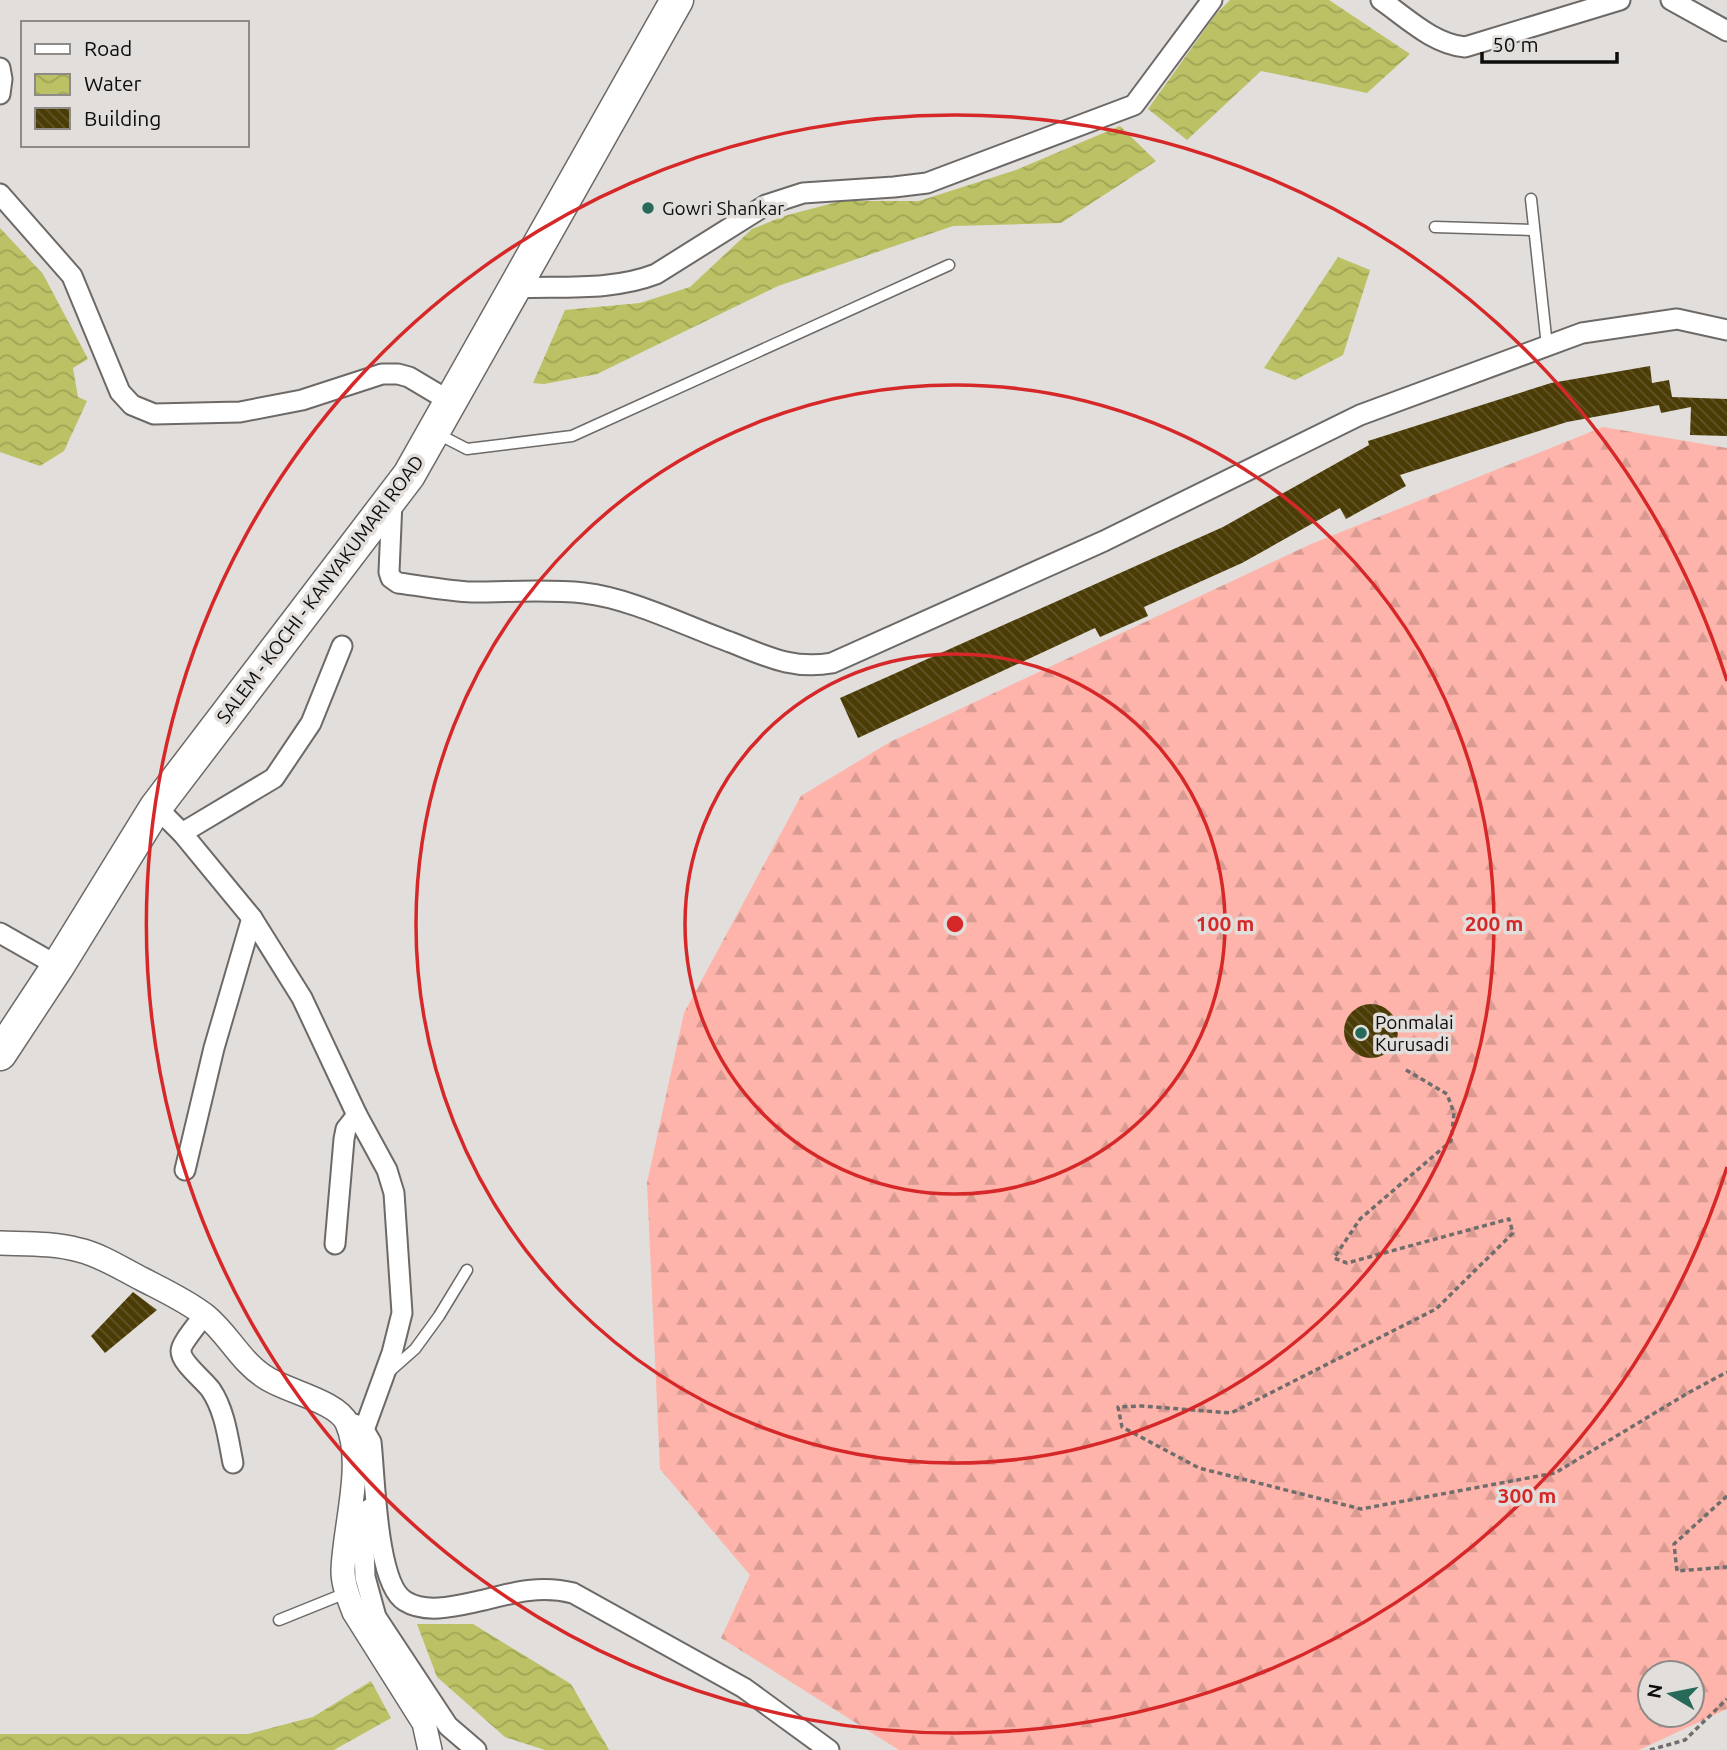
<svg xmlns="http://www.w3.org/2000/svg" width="1727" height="1750" font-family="Ubuntu,sans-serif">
	<defs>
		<pattern id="forest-firs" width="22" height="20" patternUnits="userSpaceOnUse" patternTransform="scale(1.75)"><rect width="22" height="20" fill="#feb4aa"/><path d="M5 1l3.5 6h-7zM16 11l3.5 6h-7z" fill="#d89a91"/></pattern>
		<pattern id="water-waves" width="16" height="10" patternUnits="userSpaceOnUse" patternTransform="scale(1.75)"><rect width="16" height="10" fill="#bbc164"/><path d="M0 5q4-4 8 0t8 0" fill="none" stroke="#a0a556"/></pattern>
		<pattern id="building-back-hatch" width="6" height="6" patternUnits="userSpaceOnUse" patternTransform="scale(1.75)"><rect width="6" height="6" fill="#4b3c06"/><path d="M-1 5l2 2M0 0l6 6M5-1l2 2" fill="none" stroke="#615429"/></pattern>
	</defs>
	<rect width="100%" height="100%" fill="#e1dedb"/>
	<!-- forest -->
	<path fill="url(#forest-firs)" fill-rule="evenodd" d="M 1603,427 L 1727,448 L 1727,1709 L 1639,1750 L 899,1750 L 721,1638 L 750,1575 L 660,1469 L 647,1183 L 684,1013 L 801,796 L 890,742 L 1311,544 ZM 1650,1673 L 1692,1673 L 1692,1715 L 1650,1715 Z"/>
	<!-- water -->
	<g fill="url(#water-waves)">
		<polygon points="1230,0 1329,0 1410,54 1367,93 1261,71 1187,140 1148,109 1216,14"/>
		<polygon points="1120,126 1156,161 1061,223 953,226 778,286 597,374 544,384 533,383 565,310 640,303 690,287 752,229 784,216 841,201 919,201 1016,170"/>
		<polygon points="0,228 43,274 88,359 73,368 78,397 87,401 64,451 40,466 0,452"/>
		<polygon points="1338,257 1370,270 1343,355 1295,380 1264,368"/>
		<polygon points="417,1624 473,1624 571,1684 609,1750 545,1750 505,1737 437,1677"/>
		<polygon points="371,1681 391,1718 334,1750 0,1750 0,1734 248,1734 313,1717"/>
	</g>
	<!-- building -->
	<g fill="url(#building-back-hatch)">
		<polygon points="1650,366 1652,383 1669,380 1672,397 1727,399 1727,436 1690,435 1691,407 1661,413 1659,405 1567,422 1400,475 1406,486 1346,519 1340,508 1242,563 1144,607 1148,616 1100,637 1095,628 858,738 840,698 1223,527 1369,445 1368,441 1551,383"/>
		<circle cx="1371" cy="1031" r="27"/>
		<polygon points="133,1292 157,1310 105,1353 91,1336"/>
	</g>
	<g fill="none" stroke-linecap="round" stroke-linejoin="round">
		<defs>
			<g id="service">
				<polyline points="1531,199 1547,346"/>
				<polyline points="1435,227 1534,230"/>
				<polyline points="438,434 467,449 572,436 949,265"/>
				<polyline points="389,1372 415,1349 439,1316 467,1270"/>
				<polyline points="279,1620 346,1593"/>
			</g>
			<g id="minor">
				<path d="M 1381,0 C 1407,18 1433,44 1465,47 L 1620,0"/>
				<polyline points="1671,0 1727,31"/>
				<polyline points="0,68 2,79 0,94"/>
				<polyline points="0,194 72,276 120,392 132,405 154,414 240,412 302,400 382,374 398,374 409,377 451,402"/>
				<path d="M 516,288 C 563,286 612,291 656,274 L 766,205 L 803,193 L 894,187 L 927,183 L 1134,105 L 1212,0"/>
				<path d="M 392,501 L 389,572 L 391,578 L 398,583 C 423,586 448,591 472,592 C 510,592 547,589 584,593 C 630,598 686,626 730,642 C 766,656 792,670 832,663 L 1104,541 L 1360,415 L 1582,333 L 1677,319 L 1727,330"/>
				<polyline points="156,807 182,833 252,918 302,998 357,1115 387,1170 394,1193 402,1313 392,1353 364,1430"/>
				<polyline points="182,833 274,778 311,723 342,646"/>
				<polyline points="0,933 58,966"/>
				<polyline points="185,1170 214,1048 252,918"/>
				<polyline points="335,1244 344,1139 346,1129 357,1115"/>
				<path d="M 204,1315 C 199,1323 181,1343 181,1351 C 181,1363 204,1380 211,1390 C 225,1411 228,1438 233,1463"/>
				<path d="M 354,1424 L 364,1430 L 371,1442 C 375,1475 376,1584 405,1601 C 427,1615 460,1605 484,1600 C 515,1592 542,1585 573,1593 L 744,1688 L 829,1750"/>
				<polyline points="369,1509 364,1546 365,1577 376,1617 448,1726 476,1750"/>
			</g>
			<path id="tertiary" d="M 0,1243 C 26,1244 54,1243 79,1250 C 101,1255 122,1269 142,1279 C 163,1290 187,1301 206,1316 C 228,1334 241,1362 265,1377 C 285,1391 337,1401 347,1423 C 365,1463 344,1528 343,1571 C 343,1585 349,1599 354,1612 L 424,1723 L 430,1750"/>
			<polyline id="trunk" points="0,1054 58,966 156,807 409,475 677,0"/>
		</defs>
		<!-- service casing -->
		<use href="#service" stroke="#6c6967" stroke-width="13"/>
		<!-- minor casing -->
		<use href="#minor" stroke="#6c6967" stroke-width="23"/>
		<!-- tertiary casing -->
		<use href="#tertiary" stroke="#6c6967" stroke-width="26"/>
		<!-- trunk casing -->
		<use href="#trunk" stroke="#6c6967" stroke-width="35"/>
		<!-- path -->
		<g stroke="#706e6c" stroke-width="3.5" stroke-dasharray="5 3.5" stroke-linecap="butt">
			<polyline points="1406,1070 1447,1094 1454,1113 1451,1141 1360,1219 1334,1258 1347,1263 1509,1219 1513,1233 1436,1309 1231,1413 1142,1406 1118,1407 1122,1427 1199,1468 1361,1509 1555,1473 1688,1393 1727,1372"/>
			<polyline points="1727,1496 1674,1544 1677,1571 1727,1567"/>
			<polyline points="1650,1750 1685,1740 1727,1699"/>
		</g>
		<!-- service -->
		<use href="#service" stroke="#fff" stroke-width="10"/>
		<!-- minor -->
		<use href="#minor" stroke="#fff" stroke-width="19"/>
		<!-- tertiary -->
		<use href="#tertiary" stroke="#fff" stroke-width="23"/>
		<!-- trunk -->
		<use href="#trunk" stroke="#fff" stroke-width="32"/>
	</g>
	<!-- distance rings -->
	<g fill="none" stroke="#d62828" stroke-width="3.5">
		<circle cx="955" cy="924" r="270"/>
		<circle cx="955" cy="924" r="539"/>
		<path d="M1727 1167A809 809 0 1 1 1727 681"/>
	</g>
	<!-- markers -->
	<g fill="#276a5a" stroke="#e1dedb" stroke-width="2.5">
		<circle cx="648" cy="208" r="7"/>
		<circle cx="1361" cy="1033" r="7"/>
	</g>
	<g text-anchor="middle" stroke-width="7" stroke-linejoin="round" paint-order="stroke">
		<!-- poi labels -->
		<g font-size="19" fill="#0e0d0c" stroke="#e1dedb" text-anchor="start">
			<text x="662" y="215">Gowri Shankar</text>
			<text x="1375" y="1029">Ponmalai<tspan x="1375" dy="22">Kurusadi</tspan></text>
		</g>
		<!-- street labels -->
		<g font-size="19" fill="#0e0d0c" stroke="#e1dedb">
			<text transform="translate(320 589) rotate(-53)" y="7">SALEM - KOCHI - KANYAKUMARI ROAD</text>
		</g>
	</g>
	<circle cx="955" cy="924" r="10" fill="#d62828" stroke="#e1dedb" stroke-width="3.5"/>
	<g font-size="21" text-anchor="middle" font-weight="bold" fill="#d62828" stroke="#e1dedb" stroke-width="7" stroke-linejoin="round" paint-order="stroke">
		<text x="1225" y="931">100 m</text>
		<text x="1494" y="931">200 m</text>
		<text x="1527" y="1503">300 m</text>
	</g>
	<!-- legend -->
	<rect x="21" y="21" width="228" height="126" fill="#e1dedb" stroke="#8d8a88" stroke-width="2"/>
	<rect x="35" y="44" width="35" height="10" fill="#ffffff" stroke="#8d8a88" stroke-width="2"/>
	<text x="84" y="56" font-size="21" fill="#0e0d0c">Road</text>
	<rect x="35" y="74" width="35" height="21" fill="url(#water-waves)" stroke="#8d8a88" stroke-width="2"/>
	<text x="84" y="91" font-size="21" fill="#0e0d0c">Water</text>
	<rect x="35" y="108" width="35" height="21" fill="url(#building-back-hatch)" stroke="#8d8a88" stroke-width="2"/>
	<text x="84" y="126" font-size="21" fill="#0e0d0c">Building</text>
	<!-- north arrow -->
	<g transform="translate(1671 1694) rotate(280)"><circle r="33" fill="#e1dedb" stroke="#8d8a88" stroke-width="2"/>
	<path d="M0-5L12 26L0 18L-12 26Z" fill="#276a5a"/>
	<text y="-10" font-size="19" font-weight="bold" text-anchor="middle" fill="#0e0d0c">N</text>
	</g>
	<!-- scale -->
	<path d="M1482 52v10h135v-10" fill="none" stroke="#0e0d0c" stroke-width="3.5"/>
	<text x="1492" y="52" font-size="21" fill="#0e0d0c" stroke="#e1dedb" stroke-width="5" paint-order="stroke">50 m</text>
</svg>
